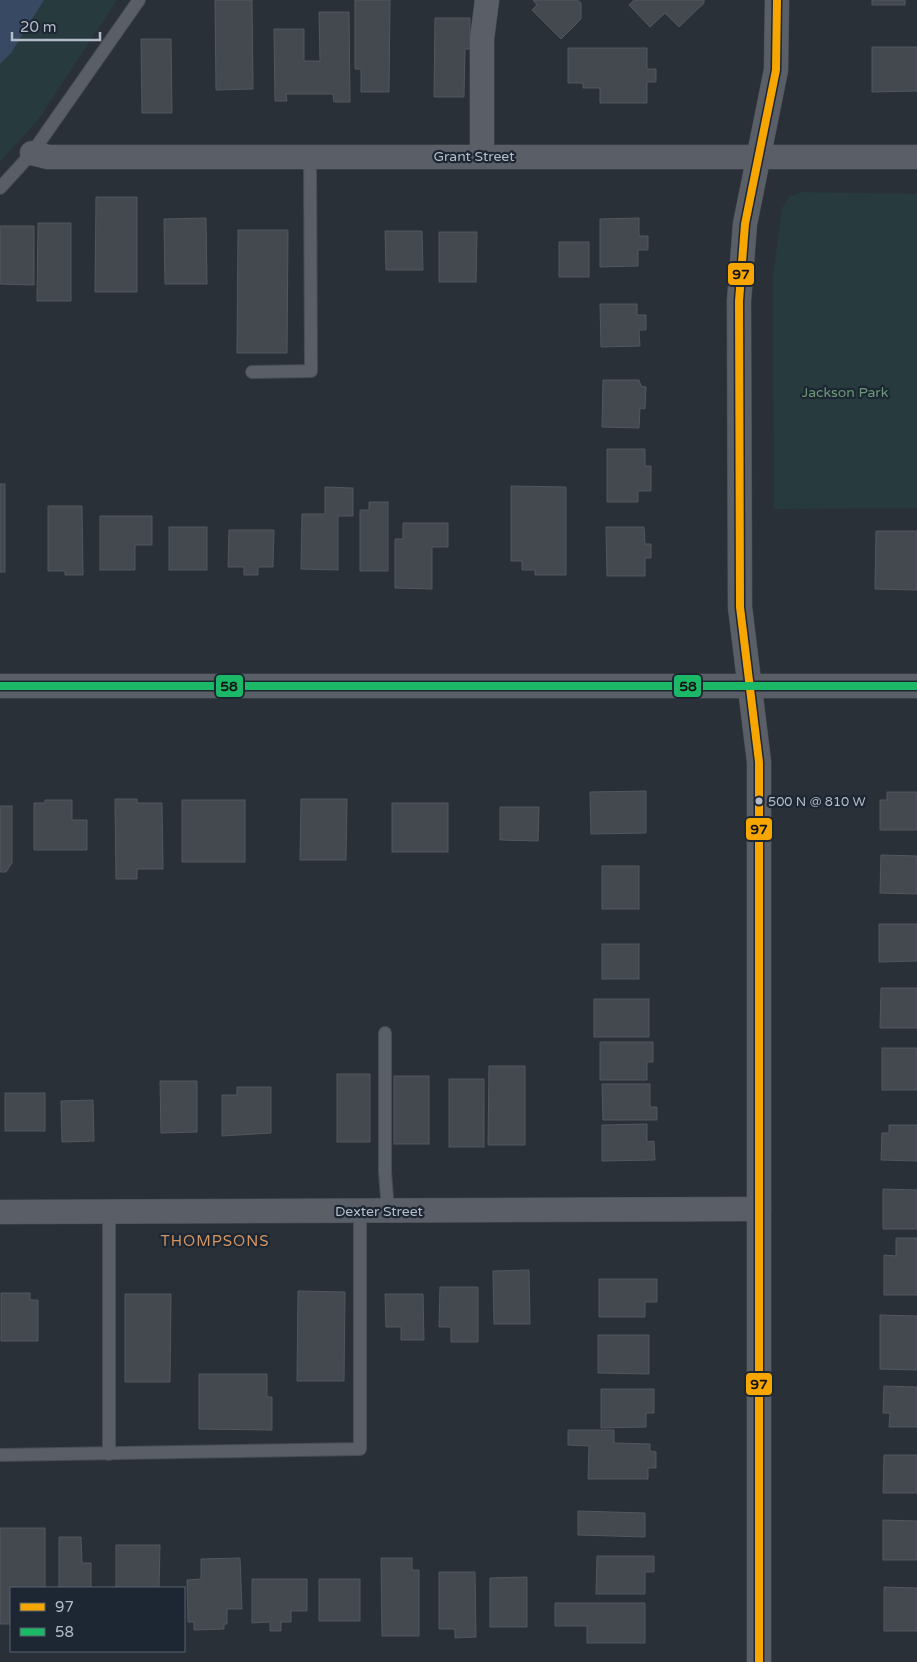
<svg xmlns="http://www.w3.org/2000/svg" width="917" height="1662" font-family="'Varela Round',sans-serif">
	<rect width="100%" height="100%" fill="#2a3038"/>
	<!-- green -->
	<g fill="#273a3e">
		<polygon points="0,0 117,0 38,120 0,162"/>
		<polygon points="802,192 917,194 917,508 774,509 773,276 782,208 790,196"/>
	</g>
	<!-- water -->
	<polygon fill="#384963" points="0,0 44,0 11,53 0,64"/>
	<!-- building -->
	<g fill="#444950" stroke="#52575f">
		<polygon points="215,0 252,0 253,89 216,90"/>
		<polygon points="355,0 390,0 389,92 361,92 361,69 355,69"/>
		<polygon points="533,0 577,0 581,3 581,19 561,39 532,10 537,5"/>
		<polygon points="634,0 704,0 704,3 679,27 665,13 650,27 629,5"/>
		<rect x="872" y="0" width="33" height="5"/>
		<polygon points="319,12 349,12 350,102 334,102 333,94 286,94 287,101 275,101 274,29 304,29 304,61 320,61"/>
		<polygon points="435,18 470,18 470,49 465,49 464,97 434,97"/>
		<polygon points="141,39 171,39 172,113 142,113"/>
		<polygon points="872,47 917,47 917,91 872,92"/>
		<polygon points="568,48 647,48 647,69 656,69 656,82 647,82 647,103 600,103 600,88 583,88 583,83 568,83"/>
		<polygon points="96,197 137,197 137,292 95,292"/>
		<polygon points="206,218 207,284 165,284 164,219"/>
		<polygon points="639,218 639,236 648,236 648,250 638,250 638,266 600,267 600,219"/>
		<polygon points="38,223 71,223 71,301 37,301"/>
		<polygon points="0,226 34,226 34,285 0,284"/>
		<polygon points="238,230 288,230 287,353 237,353"/>
		<polygon points="385,231 422,231 423,270 386,270"/>
		<polygon points="439,232 477,232 476,282 439,282"/>
		<rect x="559" y="242" width="30" height="35"/>
		<polygon points="600,304 637,304 637,315 646,315 646,330 639,330 640,346 601,347"/>
		<polygon points="603,380 639,380 641,386 646,387 645,409 640,408 639,428 602,427"/>
		<polygon points="607,449 645,449 645,466 651,466 651,491 638,491 638,502 607,502"/>
		<rect x="0" y="484" width="5" height="88"/>
		<polygon points="511,486 566,487 566,575 535,575 535,570 522,570 522,561 511,561"/>
		<polygon points="325,487 353,488 353,516 338,516 338,570 301,569 302,514 325,514"/>
		<polygon points="369,502 388,502 388,571 360,571 360,510 369,510"/>
		<polygon points="48,506 82,506 83,575 65,575 65,571 48,571"/>
		<polygon points="100,516 152,516 152,545 135,545 135,570 100,570"/>
		<polygon points="403,523 448,523 448,547 432,547 432,589 395,588 395,539 403,539"/>
		<rect x="169" y="527" width="38" height="43"/>
		<polygon points="606,527 644,527 645,544 651,544 651,558 645,558 645,576 607,576"/>
		<polygon points="229,530 274,530 273,567 258,567 258,575 244,575 244,567 228,567"/>
		<polygon points="876,531 917,531 917,590 875,589"/>
		<polygon points="646,791 646,833 591,834 590,792"/>
		<polygon points="887,792 917,792 917,830 880,830 880,800 887,800"/>
		<polygon points="115,799 137,799 137,803 162,803 163,869 137,869 137,879 116,879"/>
		<polygon points="301,799 347,799 346,860 300,860"/>
		<polygon points="45,800 72,800 72,820 87,820 87,850 34,850 34,803 45,803"/>
		<rect x="182" y="800" width="63" height="62"/>
		<rect x="392" y="803" width="56" height="49"/>
		<polygon points="0,806 12,806 12,863 6,872 0,872"/>
		<polygon points="500,807 539,807 538,841 500,840"/>
		<polygon points="881,855 917,856 917,894 880,893"/>
		<rect x="602" y="866" width="37" height="43"/>
		<polygon points="879,924 917,924 917,961 879,962"/>
		<rect x="602" y="944" width="37" height="35"/>
		<polygon points="881,988 917,988 917,1028 880,1028"/>
		<rect x="594" y="999" width="55" height="38"/>
		<polygon points="600,1042 653,1042 653,1062 647,1062 647,1080 600,1080"/>
		<rect x="882" y="1048" width="35" height="42"/>
		<polygon points="489,1066 525,1066 525,1145 488,1145"/>
		<rect x="337" y="1074" width="33" height="68"/>
		<rect x="394" y="1076" width="35" height="68"/>
		<rect x="449" y="1079" width="35" height="68"/>
		<polygon points="160,1081 197,1081 197,1132 161,1133"/>
		<polygon points="602,1084 650,1084 650,1107 657,1107 657,1120 603,1120"/>
		<polygon points="237,1087 271,1087 271,1133 222,1136 222,1095 237,1095"/>
		<rect x="5" y="1093" width="40" height="38"/>
		<polygon points="93,1100 94,1141 62,1142 61,1101"/>
		<polygon points="647,1124 647,1142 654,1141 655,1160 602,1161 602,1125"/>
		<polygon points="889,1125 917,1125 917,1161 881,1160 882,1133 889,1133"/>
		<polygon points="883,1189 917,1190 917,1229 883,1229"/>
		<polygon points="896,1238 917,1238 917,1295 884,1295 884,1255 896,1256"/>
		<polygon points="529,1270 530,1324 494,1324 493,1271"/>
		<polygon points="599,1279 657,1279 657,1302 645,1302 645,1317 599,1317"/>
		<polygon points="440,1287 478,1287 478,1342 451,1342 451,1327 439,1327"/>
		<polygon points="298,1291 345,1292 344,1381 297,1381"/>
		<polygon points="1,1293 30,1293 30,1300 38,1300 38,1341 1,1341"/>
		<polygon points="125,1294 171,1294 170,1382 125,1382"/>
		<polygon points="385,1294 423,1294 424,1340 401,1340 401,1327 386,1327"/>
		<polygon points="880,1315 917,1316 917,1370 880,1369"/>
		<polygon points="598,1335 649,1335 649,1374 598,1373"/>
		<polygon points="199,1374 267,1374 267,1397 272,1397 272,1430 199,1429"/>
		<polygon points="884,1386 917,1387 917,1427 889,1427 890,1413 883,1413"/>
		<polygon points="601,1389 654,1389 654,1413 646,1413 646,1427 601,1428"/>
		<polygon points="568,1430 614,1430 614,1443 650,1444 650,1451 656,1452 656,1468 648,1468 648,1479 588,1479 589,1446 568,1445"/>
		<polygon points="884,1455 917,1455 917,1493 883,1493"/>
		<polygon points="578,1511 645,1513 645,1537 578,1535"/>
		<polygon points="883,1520 917,1521 917,1560 883,1560"/>
		<polygon points="0,1528 45,1528 45,1588 11,1588 11,1624 0,1624"/>
		<polygon points="59,1537 81,1537 82,1563 91,1563 91,1588 59,1588"/>
		<polygon points="116,1545 160,1545 159,1588 116,1588"/>
		<polygon points="597,1556 654,1556 654,1572 645,1572 645,1594 596,1594"/>
		<polygon points="240,1558 242,1609 227,1609 227,1624 224,1624 224,1629 194,1630 194,1622 188,1622 187,1580 201,1579 201,1559"/>
		<polygon points="381,1558 412,1558 412,1570 419,1570 419,1636 382,1636"/>
		<polygon points="439,1572 475,1572 476,1637 455,1638 455,1629 439,1629"/>
		<polygon points="527,1577 527,1627 490,1627 490,1578"/>
		<polygon points="252,1579 307,1579 307,1611 291,1611 291,1622 281,1622 281,1631 270,1631 270,1622 252,1623"/>
		<rect x="319" y="1579" width="41" height="42"/>
		<polygon points="884,1587 917,1588 917,1631 884,1631"/>
		<polygon points="555,1603 645,1603 645,1643 587,1643 587,1626 555,1626"/>
	</g>
	<g fill="none" stroke-linecap="round" stroke-linejoin="round">
		<defs>
			<g id="service">
				<polyline points="0,188 32,153 139,0"/>
				<polyline points="252,372 311,371 310,156"/>
				<polyline points="385,1033 385,1172 388,1211"/>
				<polyline points="109,1211 109,1454"/>
				<polyline points="0,1455 360,1449 360,1211"/>
			</g>
			<g id="minor">
				<polyline points="32,153 48,157 917,157"/>
				<polyline points="482,156 482,39 487,0"/>
				<polyline points="0,686 917,686"/>
				<polyline points="0,1212 759,1209"/>
				<polyline points="759,1662 759,762 740,607 739,301 745,224 776,70 777,0"/>
			</g>
		</defs>
		<!-- service casing -->
		<use href="#service" stroke="#484c53" stroke-width="14"/>
		<!-- minor casing -->
		<use href="#minor" stroke="#484c53" stroke-width="25"/>
		<!-- service -->
		<use href="#service" stroke="#5a5e66" stroke-width="12"/>
		<!-- minor -->
		<use href="#minor" stroke="#5a5e66" stroke-width="24"/>
		<defs>
			<polyline id="bus-1" points="759,1662 759,762 740,607 739,301 745,224 776,70 777,0"/>
			<polyline id="bus-2" points="0,686 917,686"/>
		</defs>
		<!-- bus-1 casing -->
		<use href="#bus-1" stroke="#1d2633" stroke-width="11"/>
		<!-- bus-2 casing -->
		<use href="#bus-2" stroke="#1d2633" stroke-width="11"/>
		<!-- bus-1 -->
		<use href="#bus-1" stroke="#f7a600" stroke-width="8"/>
		<!-- bus-2 -->
		<use href="#bus-2" stroke="#1ab867" stroke-width="8"/>
	</g>
	<!-- markers -->
	<circle fill="#b4bcc9" stroke="#1d2633" stroke-width="2" cx="759" cy="801" r="4.5"/>
	<g text-anchor="middle" stroke-width="4.5" stroke-linejoin="round" paint-order="stroke">
		<!-- bus labels -->
		<g font-size="13" fill="#b4bcc9" stroke="#1d2633" text-anchor="start">
			<text x="768" y="806">500 N @ 810 W</text>
		</g>
		<!-- street labels -->
		<g font-size="14" fill="#b4bcc9" stroke="#1d2633">
			<text x="474" y="161">Grant Street</text>
			<text x="379" y="1216">Dexter Street</text>
		</g>
		<!-- park labels -->
		<g font-size="14" fill="#6b9a76" stroke="#1d2633">
			<text x="845" y="397">Jackson Park</text>
		</g>
		<!-- neighbourhood labels -->
		<g font-size="15" letter-spacing="1" fill="#d59563" stroke="#1d2633">
			<text x="215" y="1246">THOMPSONS</text>
		</g>
	</g>
	<g stroke="#1d2633" stroke-width="2">
		<rect x="727" y="262" width="28" height="24" rx="5" fill="#f7a600"/>
		<rect x="215" y="674" width="29" height="24" rx="5" fill="#1ab867"/>
		<rect x="673" y="674" width="29" height="24" rx="5" fill="#1ab867"/>
		<rect x="745" y="817" width="28" height="24" rx="5" fill="#f7a600"/>
		<rect x="745" y="1372" width="28" height="24" rx="5" fill="#f7a600"/>
	</g>
	<g font-size="14" text-anchor="middle" font-weight="bold" fill="#111">
		<text x="741" y="279">97</text>
		<text x="229" y="691">58</text>
		<text x="688" y="691">58</text>
		<text x="759" y="834">97</text>
		<text x="759" y="1389">97</text>
	</g>
	<!-- legend -->
	<rect x="10" y="1587" width="175" height="65" fill="#1d2633" stroke="#59626f"/>
	<rect x="20" y="1603" width="25" height="8" fill="#f7a600" stroke="#59626f"/>
	<text x="55" y="1612" font-size="15" fill="#b4bcc9">97</text>
	<rect x="20" y="1628" width="25" height="8" fill="#1ab867" stroke="#59626f"/>
	<text x="55" y="1637" font-size="15" fill="#b4bcc9">58</text>
	<!-- scale -->
	<path d="M12 32v8h88v-8" fill="none" stroke="#b4bcc9" stroke-width="2.5"/>
	<text x="20" y="32" font-size="15" fill="#b4bcc9" stroke="#1d2633" stroke-width="4" paint-order="stroke">20 m</text>
</svg>
